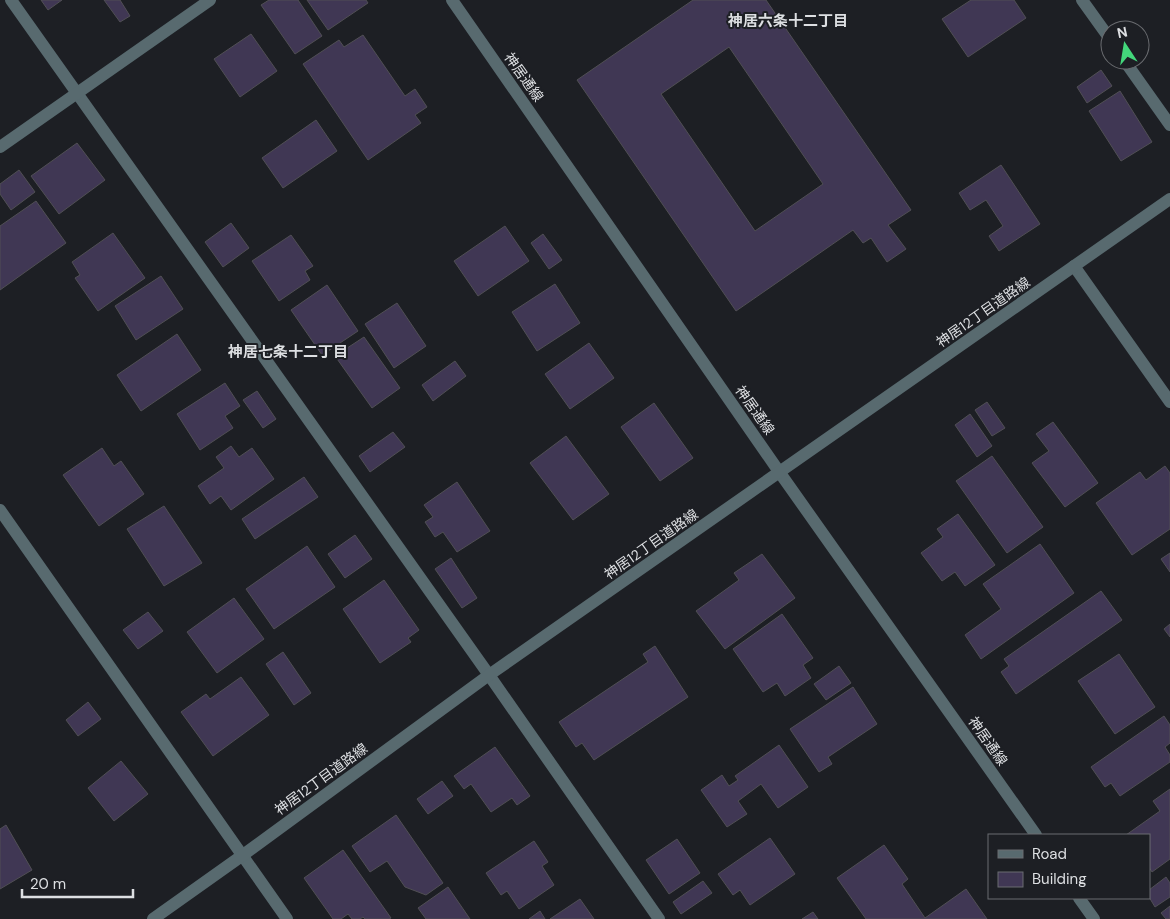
<svg xmlns="http://www.w3.org/2000/svg" width="1170" height="919" font-family="'DM Sans','Noto Sans JP',sans-serif">
	<rect width="100%" height="100%" fill="#1d1f24"/>
	<!-- building -->
	<g fill="#403754" stroke="#504f54" fill-rule="evenodd">
		<polygon points="41,0 62,0 48,10"/>
		<polygon points="104,0 120,0 130,16 120,22"/>
		<polygon points="269,0 298,0 322,36 295,54 261,5"/>
		<polygon points="307,0 366,0 368,3 328,30"/>
		<path d="M 693,0 L 766,0 L 911,210 L 888,225 L 906,249 L 887,262 L 871,238 L 863,243 L 853,230 L 736,311 L 577,80 ZM 729,47 L 823,184 L 755,231 L 661,94 Z"/>
		<polygon points="971,0 1014,0 1026,18 968,57 942,19"/>
		<polygon points="251,34 277,71 240,97 214,59"/>
		<polygon points="363,35 405,96 415,89 427,107 415,115 421,123 368,160 303,64 339,40 344,47"/>
		<polygon points="1101,70 1112,86 1087,103 1077,87"/>
		<polygon points="1120,91 1152,142 1121,161 1089,111"/>
		<polygon points="316,120 337,151 283,188 262,158"/>
		<polygon points="77,143 105,180 59,214 31,176"/>
		<polygon points="1001,165 1040,224 999,251 989,236 1003,226 986,200 970,210 959,193"/>
		<polygon points="19,170 35,192 11,210 0,194 0,184"/>
		<polygon points="36,201 66,243 0,290 0,226"/>
		<polygon points="231,223 249,248 223,267 205,242"/>
		<polygon points="505,226 529,261 478,296 454,261"/>
		<polygon points="113,233 145,278 98,311 75,278 80,275 72,262"/>
		<polygon points="543,234 562,260 549,269 531,243"/>
		<polygon points="291,235 313,266 305,271 310,280 279,301 252,261"/>
		<polygon points="161,276 183,309 136,340 115,306"/>
		<polygon points="555,284 580,323 537,351 512,312"/>
		<polygon points="327,285 358,331 322,355 291,310"/>
		<polygon points="397,303 426,346 394,368 365,324"/>
		<polygon points="177,334 201,370 141,411 117,375"/>
		<polygon points="364,337 400,388 372,408 335,356"/>
		<polygon points="589,343 614,378 570,409 545,374"/>
		<polygon points="455,361 466,376 433,401 422,385"/>
		<polygon points="225,383 240,406 225,416 233,428 200,450 177,414"/>
		<polygon points="257,391 276,419 263,428 243,400"/>
		<polygon points="987,402 1005,428 992,436 975,410"/>
		<polygon points="654,403 693,458 660,481 621,427"/>
		<polygon points="970,414 992,446 977,457 955,425"/>
		<polygon points="1053,422 1098,483 1065,507 1032,463 1049,451 1036,434"/>
		<polygon points="393,432 405,447 370,472 359,456"/>
		<polygon points="566,436 609,494 573,520 530,463"/>
		<polygon points="231,446 239,457 252,448 274,479 231,510 221,496 210,504 198,486 224,468 216,457"/>
		<polygon points="102,448 114,466 121,461 144,494 99,526 63,475"/>
		<polygon points="992,456 1043,527 1007,553 956,481"/>
		<polygon points="1165,466 1170,473 1170,529 1132,555 1096,503 1140,472 1146,480"/>
		<polygon points="304,477 318,497 255,539 242,519"/>
		<polygon points="457,482 490,531 457,552 443,532 435,537 425,522 433,517 424,505"/>
		<polygon points="164,506 202,563 164,586 127,529"/>
		<polygon points="958,514 995,565 965,586 955,572 942,581 921,553 943,537 937,529"/>
		<polygon points="355,535 372,559 345,578 328,554"/>
		<polygon points="1040,544 1074,593 981,659 965,635 1001,609 983,584"/>
		<polygon points="307,546 335,587 274,629 246,589"/>
		<polygon points="1170,553 1170,572 1161,559"/>
		<polygon points="762,554 795,598 725,649 696,611 739,580 734,573"/>
		<polygon points="451,558 477,598 462,608 435,569"/>
		<polygon points="384,580 419,630 408,638 411,642 380,663 343,609"/>
		<polygon points="1101,591 1122,620 1016,694 1001,672 1009,666 1004,659"/>
		<polygon points="234,598 264,639 217,673 187,632"/>
		<polygon points="148,612 163,631 138,649 123,630"/>
		<polygon points="782,614 813,658 803,665 811,678 785,696 777,683 763,692 733,649"/>
		<polygon points="1170,624 1170,637 1164,629"/>
		<polygon points="655,646 688,697 594,760 582,743 576,747 559,722 648,662 643,654"/>
		<polygon points="283,652 311,693 294,705 266,664"/>
		<polygon points="1119,654 1155,707 1115,734 1078,681"/>
		<polygon points="839,666 851,683 826,700 814,684"/>
		<polygon points="241,677 269,715 213,756 181,712 206,694 210,699"/>
		<polygon points="853,687 877,724 828,757 832,764 819,772 790,729"/>
		<polygon points="88,702 101,719 78,736 66,720"/>
		<polygon points="1164,716 1170,725 1170,743 1165,747 1170,755 1170,762 1120,796 1111,783 1105,787 1091,767"/>
		<polygon points="779,745 808,787 778,808 761,784 738,801 747,814 727,827 701,790 722,775 729,786 738,780 735,776"/>
		<polygon points="495,747 530,796 517,805 512,798 491,812 471,784 464,789 454,776"/>
		<polygon points="121,761 148,794 114,821 88,788"/>
		<polygon points="442,781 453,796 428,814 417,799"/>
		<polygon points="1170,789 1170,859 1152,872 1149,867 1149,835 1126,835 1160,811 1153,801"/>
		<polygon points="396,815 443,883 426,895 405,887 387,861 370,872 352,846"/>
		<polygon points="6,825 32,870 0,889 0,829"/>
		<polygon points="770,838 795,874 750,905 740,890 733,895 718,874"/>
		<polygon points="677,839 700,873 669,894 646,860"/>
		<polygon points="534,841 548,862 542,866 554,885 519,909 507,891 501,895 486,873"/>
		<polygon points="884,845 908,879 902,884 925,918 966,889 987,919 866,919 837,878"/>
		<polygon points="343,850 391,918 389,919 365,919 363,917 360,919 352,919 348,914 341,919 333,919 304,878"/>
		<polygon points="1166,877 1170,883 1170,897 1155,907 1149,897 1149,890"/>
		<polygon points="703,881 712,893 681,914 673,902"/>
		<polygon points="448,887 470,919 426,919 418,908"/>
		<polygon points="580,899 594,919 550,919"/>
		<polygon points="1170,906 1170,919 1166,919 1161,913"/>
		<polygon points="540,911 545,919 529,919"/>
		<polygon points="813,912 818,919 802,919"/>
	</g>
	<g fill="none" stroke-linecap="round" stroke-linejoin="round">
		<!-- minor -->
		<g stroke="#586a6f" stroke-width="12">
			<polyline points="11,0 489,675 659,919"/>
			<polyline points="452,0 780,473 1036,835"/>
			<polyline points="1082,0 1110,39"/>
			<polyline points="1124,60 1170,125"/>
			<polyline points="0,147 210,0"/>
			<polyline points="1074,266 1170,402"/>
			<polyline points="0,510 287,919"/>
			<polyline points="1079,898 1094,919"/>
			<polyline points="153,919 243,855 489,675 1170,199"/>
		</g>
	</g>
	<g text-anchor="middle" stroke-width="4" stroke-linejoin="round" paint-order="stroke">
		<!-- street labels -->
		<g font-size="14" fill="#dddfe2" stroke="#1d1f24">
			<text transform="translate(524 77) rotate(55)" y="5">神居通線</text>
			<text transform="translate(983 312) rotate(-35)" y="5">神居12丁目道路線</text>
			<text transform="translate(755 410) rotate(55)" y="5">神居通線</text>
			<text transform="translate(651 544) rotate(-35)" y="5">神居12丁目道路線</text>
			<text transform="translate(988 741) rotate(55)" y="5">神居通線</text>
			<text transform="translate(321 779) rotate(-36)" y="5">神居12丁目道路線</text>
		</g>
		<!-- neighbourhood labels -->
		<g font-size="15" font-weight="bold" fill="#dddfe2" stroke="#1d1f24">
			<text x="788" y="26">神居六条十二丁目</text>
			<text x="288" y="357">神居七条十二丁目</text>
		</g>
	</g>
	<!-- legend -->
	<rect x="988" y="834" width="162" height="65" fill="#1d1f24" stroke="#6a6c70"/>
	<rect x="998" y="850" width="25" height="8" fill="#586a6f" stroke="#6a6c70"/>
	<text x="1032" y="859" font-size="15" fill="#dddfe2">Road</text>
	<rect x="998" y="872" width="25" height="15" fill="#403754" stroke="#6a6c70"/>
	<text x="1032" y="884" font-size="15" fill="#dddfe2">Building</text>
	<!-- north arrow -->
	<g transform="translate(1125 45) rotate(348)"><circle r="24" fill="#1d1f24" stroke="#6a6c70"/>
	<path d="M0-4L9 19L0 12L-9 19Z" fill="#43d77b"/>
	<text y="-8" font-size="14" font-weight="bold" text-anchor="middle" fill="#dddfe2">N</text>
	</g>
	<!-- scale -->
	<path d="M22 889v8h111v-8" fill="none" stroke="#dddfe2" stroke-width="2.5"/>
	<text x="30" y="889" font-size="15" fill="#dddfe2" stroke="#1d1f24" stroke-width="4" paint-order="stroke">20 m</text>
</svg>
